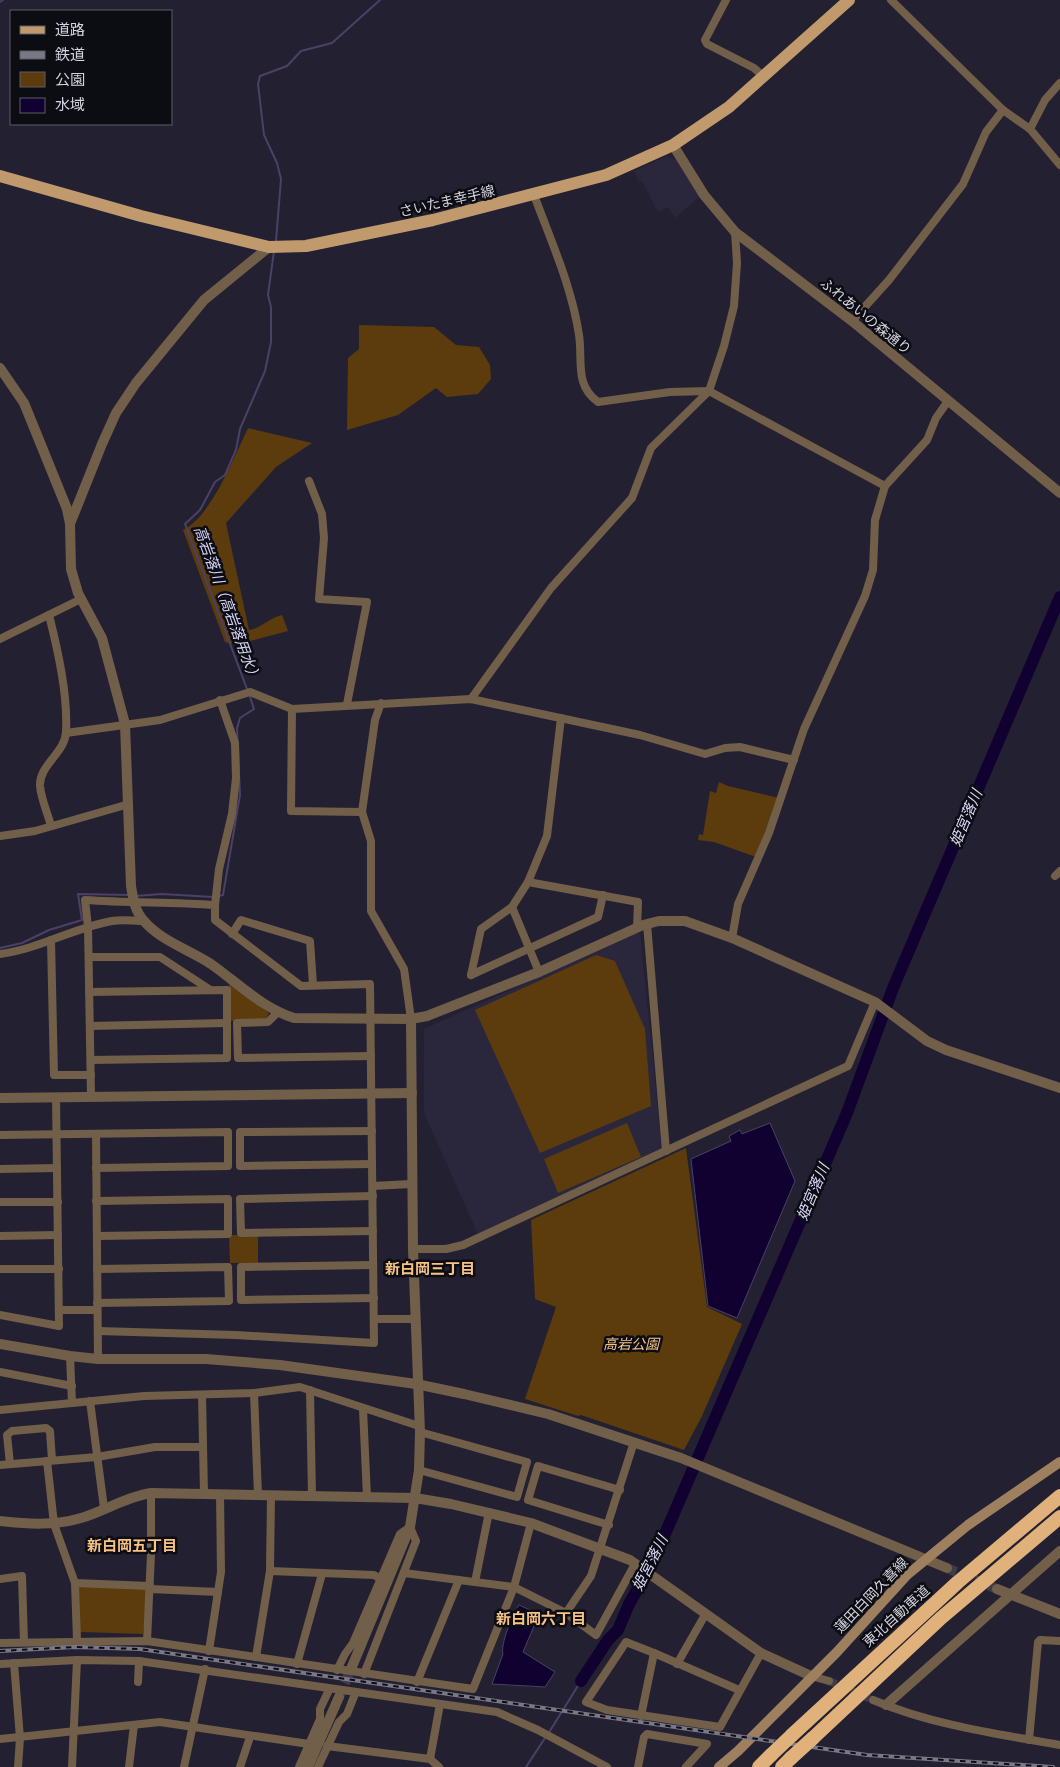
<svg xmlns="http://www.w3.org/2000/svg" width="1060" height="1767" font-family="'Noto Serif','Noto Sans JP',serif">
	<rect width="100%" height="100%" fill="#232131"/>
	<!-- built -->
	<g fill="#2a273d">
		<polygon points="667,156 676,160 700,196 675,218 668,207 658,212 642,181 639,182 634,171"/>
		<polygon points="637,933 640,934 662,1148 660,1151 478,1234 424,1113 424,1029"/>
	</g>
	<!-- green -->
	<g fill="#5c3b0d">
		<polygon points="359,325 434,327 456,345 479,347 490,365 491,379 478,394 447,397 436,388 398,415 347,430 348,358 359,349"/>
		<path d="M 248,428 L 312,443 L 276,467 L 226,523 L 249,630 C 260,629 269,618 282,615 L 288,631 L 235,645 L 225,642 L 183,530 C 211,517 235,455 248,428 Z"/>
		<polygon points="719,782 728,786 779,798 756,857 714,842 698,840 699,834 703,835 710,791 716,793"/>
		<polygon points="596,955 615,961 645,1029 651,1106 540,1153 475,1010"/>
		<polygon points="229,982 269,1013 265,1020 230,1021"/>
		<polygon points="627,1123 641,1157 558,1193 544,1159"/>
		<polygon points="686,1148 707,1307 742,1324 702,1416 684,1450 581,1415 578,1416 525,1399 556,1307 535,1299 531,1220"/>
		<polygon points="229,1235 258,1235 258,1263 230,1263"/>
		<polygon points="79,1586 147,1588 143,1634 80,1632"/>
	</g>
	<!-- water -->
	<g fill="#100131" stroke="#4b4065">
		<polygon points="770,1123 795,1181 737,1318 708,1306 691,1159 731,1141 729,1136 740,1130 742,1134"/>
		<path d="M 519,1605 L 539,1614 L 523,1652 L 555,1672 L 545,1687 L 492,1684 L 503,1654 C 500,1645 513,1613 519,1605 Z"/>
	</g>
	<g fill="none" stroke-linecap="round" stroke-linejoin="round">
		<!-- stream -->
		<g stroke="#4b4065" stroke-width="2">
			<polyline points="0,2 3,0"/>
			<polyline points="276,241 281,179 277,163 264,135 258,84 260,76 287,66 301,51 332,43 380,0"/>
			<polyline points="247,689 185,524 200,510 215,482 225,475 236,450 240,429 265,371 271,342 271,307 268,295 274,251"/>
			<polyline points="135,896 162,894 213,897"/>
			<polyline points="218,896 223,895 240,795 237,728 240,718 254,709 249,694"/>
			<polyline points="0,948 22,943 49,930 82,920 78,894 128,895"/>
			<polyline points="604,1638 608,1640"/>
			<polyline points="548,1734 581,1681"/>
			<polyline points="526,1767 545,1738"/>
		</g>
		<!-- river -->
		<polyline stroke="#100131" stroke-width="12" points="581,1681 608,1640 618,1630 629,1604 652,1564 847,1113 893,988 1060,597"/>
		<!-- minor-tunnel -->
		<polyline stroke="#3e3c4b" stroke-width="8" stroke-dasharray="8 4" stroke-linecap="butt" points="829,1681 873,1700"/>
		<!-- tertiary-tunnel -->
		<g stroke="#3e3c4b" stroke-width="10" stroke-dasharray="10 5" stroke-linecap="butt">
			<polyline points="947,1568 997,1589"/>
			<polyline points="339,1697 351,1669"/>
		</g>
		<!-- minor -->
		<g stroke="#715f49" stroke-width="8">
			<polyline points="726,0 705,40 707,44 754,68 763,76"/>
			<polyline points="891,0 1003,110 1030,129 1060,165"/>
			<polyline points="1030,129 1045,100 1060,83"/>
			<path d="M 534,195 C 551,241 572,287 579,335 C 583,360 574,385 598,402 L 670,392 L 709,391 L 885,486"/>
			<polyline points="852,321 889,280 963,184 986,132 1003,110"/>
			<polyline points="309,481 322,514 324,538 319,599 367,602 347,704"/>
			<path d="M 49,615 C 58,651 68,695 66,732 C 65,753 39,765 40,786 C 41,799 48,814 51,826"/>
			<polyline points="0,639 81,599"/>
			<polyline points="471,699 551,588 632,498 651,448 709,391 724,346 734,306 737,263 735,232"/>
			<polyline points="381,703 375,720 362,812 371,841 371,911 404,969 411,1019"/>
			<polyline points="292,709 291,811 362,812"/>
			<polyline points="66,733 160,720 250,692 292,709 471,699 640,735 705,754 725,748 740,747 794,760"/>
			<polyline points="0,836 35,831 129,804"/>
			<polyline points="1055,876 1060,871"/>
			<polyline points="528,882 638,902 637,928"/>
			<polyline points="215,905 219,869 232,814 236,778 235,743 220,700"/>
			<polyline points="512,907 539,972"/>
			<polyline points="647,924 666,1151"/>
			<polyline points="232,934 241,920 310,941 313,985"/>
			<polyline points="732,938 738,904 769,833 804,729 865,596 873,570 875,520 885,486 927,440 936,418 948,401"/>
			<polyline points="51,940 54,1075 91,1075"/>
			<path d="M 0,954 C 39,949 73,928 112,921 C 122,919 133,921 143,921"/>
			<polyline points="89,957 160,957 209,989"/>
			<polyline points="471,975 481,929 512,907 528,882 547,836 561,718"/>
			<polyline points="471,975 598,917 603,895"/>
			<polyline points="89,992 227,990 227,1058 91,1060"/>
			<polyline points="277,1013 268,1022 237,1023 238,1058 371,1056"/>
			<polyline points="90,1026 227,1023"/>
			<path d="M 91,1096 L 88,927 L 85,900 C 129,903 172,902 215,905 L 215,920 L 301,986 L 370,984 L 374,1343 L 236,1335 L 98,1331"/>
			<polyline points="372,1131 240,1132 240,1166 372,1164"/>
			<polyline points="96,1134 98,1359"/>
			<polyline points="0,1135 228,1132 228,1166 96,1168"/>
			<polyline points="0,1169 57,1168"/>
			<polyline points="373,1186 411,1184"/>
			<polyline points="373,1196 240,1199 241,1233 373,1231"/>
			<polyline points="96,1201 228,1199 228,1234 97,1236"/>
			<polyline points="0,1202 58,1202"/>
			<polyline points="0,1236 58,1235"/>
			<polyline points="413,1249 446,1249 463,1245 848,1066 875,1002"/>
			<polyline points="373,1265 241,1267 241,1300 374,1298"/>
			<polyline points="0,1269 59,1269"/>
			<polyline points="97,1269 228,1267 229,1301 97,1303"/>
			<polyline points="59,1310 97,1310"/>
			<polyline points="0,1315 59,1326 56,1097"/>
			<polyline points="374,1319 415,1319"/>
			<polyline points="70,1356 72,1403"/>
			<polyline points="0,1372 72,1386"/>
			<polyline points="310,1390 312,1496"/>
			<polyline points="254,1393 258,1495"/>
			<polyline points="202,1395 204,1494"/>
			<polyline points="90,1401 104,1508"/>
			<polyline points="363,1409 367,1497"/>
			<polyline points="0,1410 144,1396 254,1393 300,1387 419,1426"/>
			<polyline points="47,1461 54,1524 75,1583 77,1640"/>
			<polyline points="10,1464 7,1435 12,1431 46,1428 50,1431 52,1460"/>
			<polyline points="0,1465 97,1457 155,1447 203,1447"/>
			<polyline points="419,1470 517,1497 527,1462 420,1432"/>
			<polyline points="609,1525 528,1500 538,1466 620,1490"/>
			<polyline points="270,1571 374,1575 381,1579"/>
			<polyline points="404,1573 514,1587 566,1613 591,1576 634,1442"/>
			<polyline points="0,1579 22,1576 24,1642"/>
			<polyline points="475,1582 489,1512"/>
			<polyline points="75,1583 150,1586"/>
			<polyline points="150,1589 218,1592"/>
			<polyline points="566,1613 596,1635 635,1564"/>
			<polyline points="147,1641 151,1554 151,1493"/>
			<polyline points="0,1643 147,1641 473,1689 514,1587 531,1523"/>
			<polyline points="209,1651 221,1572 220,1494"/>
			<polyline points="654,1653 626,1642 586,1702 607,1710 720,1727 761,1653"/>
			<polyline points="256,1657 270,1571 271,1496"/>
			<polyline points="14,1663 20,1738 18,1767"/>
			<polyline points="0,1664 77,1660 139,1661 497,1712 538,1730 607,1767"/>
			<polyline points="297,1664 322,1574"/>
			<polyline points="677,1664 705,1615"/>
			<polyline points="337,1670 345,1654 353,1643 400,1534 410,1527 416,1541 364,1674"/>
			<polyline points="811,1676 829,1681"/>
			<polyline points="138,1682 139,1661"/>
			<polyline points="417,1682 459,1580"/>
			<path d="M 873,1700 C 932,1725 997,1734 1060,1745"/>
			<polyline points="641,1716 654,1653 739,1690"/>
			<polyline points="0,1739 160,1722 309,1744"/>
			<polyline points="1029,1740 1038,1642 1040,1640 1060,1641"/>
			<polyline points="327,1746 430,1759 439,1767"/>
			<polyline points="430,1759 440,1704"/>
			<polyline points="72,1767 77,1660"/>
			<polyline points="129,1767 134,1725"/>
			<polyline points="184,1767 205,1669"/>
			<polyline points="240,1767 250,1737"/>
			<polyline points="299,1767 320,1719 320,1709 329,1690"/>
			<polyline points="318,1767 339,1722 347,1714 355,1694"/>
			<polyline points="638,1767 644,1737 647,1734 707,1744 686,1767"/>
		</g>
		<!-- tertiary -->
		<g stroke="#715f49" stroke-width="10">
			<polyline points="673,145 704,195 735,232 852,321 1060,493"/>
			<path d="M 0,368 L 24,403 L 67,509 L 70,524 L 71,569 L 78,593 L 102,638 L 125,724 L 131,886 C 133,898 135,912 144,921 C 161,941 190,950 211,964 C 238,983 262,1008 294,1018 L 411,1019 L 427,1016 L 539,972 L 643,925 L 659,921 L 685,921 L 732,938 L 875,1002 L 927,1041 L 946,1050 L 1060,1088"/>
			<polyline points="70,524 102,444 116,413 136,383 204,300 269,247"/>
			<polyline points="0,1098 412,1093"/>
			<polyline points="0,1344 70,1356 98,1359 206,1359 280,1365 416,1384 464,1394 548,1414 681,1458 947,1568"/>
			<path d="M 0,1521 C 28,1524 54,1526 81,1518 C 105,1511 125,1497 151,1493 L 415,1498 L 451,1504 L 531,1523 L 630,1560 L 761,1653 L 811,1676"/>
			<polyline points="997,1589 1060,1614"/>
			<polyline points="351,1669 410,1527 419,1470 420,1432 413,1249 411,1019"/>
			<polyline points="886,1705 1060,1551"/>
			<polyline points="308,1767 339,1697"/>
		</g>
		<!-- secondary -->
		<polyline stroke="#9e805e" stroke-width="10" points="719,1767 738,1751 837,1652 907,1575 968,1525 1060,1462"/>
		<!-- primary -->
		<polyline stroke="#c09a6d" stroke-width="12" points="0,176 141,216 269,247 306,246 433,220 606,175 673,145 729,107 849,0"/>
		<!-- motorway -->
		<g stroke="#e0b17a" stroke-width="14">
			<polyline points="792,1735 958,1582 1060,1496"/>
			<polyline points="813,1738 941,1618 1060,1517"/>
			<polyline points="759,1767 771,1755"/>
			<polyline points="782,1767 791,1758"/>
		</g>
		<defs>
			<polyline id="rail" points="0,1651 75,1647 140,1649 867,1755 1053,1767"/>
		</defs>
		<!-- rail casing -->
		<use href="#rail" stroke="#7a7886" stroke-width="4"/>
		<!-- rail -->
		<use href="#rail" stroke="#0c0c13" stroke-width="2" stroke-dasharray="5.5" stroke-linecap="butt"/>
		<!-- motorway-bridge -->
		<g stroke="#e0b17a" stroke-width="14">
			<polyline points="771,1755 792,1735"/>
			<polyline points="791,1758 813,1738"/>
		</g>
	</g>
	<g text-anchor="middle" stroke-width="5" stroke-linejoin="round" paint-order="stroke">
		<!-- street labels -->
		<g font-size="14" fill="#d4d3df" stroke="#0c0c13">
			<text transform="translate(447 201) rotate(-13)" y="5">さいたま幸手線</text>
			<text transform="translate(866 316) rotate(39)" y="5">ふれあいの森通り</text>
			<text transform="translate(871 1595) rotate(-46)" y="5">蓮田白岡久喜線</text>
			<text transform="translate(896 1616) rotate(-42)" y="5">東北自動車道</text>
		</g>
		<!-- park labels -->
		<g font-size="14" font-style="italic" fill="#f6c488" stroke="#0c0c13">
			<text x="631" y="1349">高岩公園</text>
		</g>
		<!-- water labels -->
		<g font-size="15" font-style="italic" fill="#d7d4f7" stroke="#0c0c13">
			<text transform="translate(227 604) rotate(70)" y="5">高岩落川（高岩落用水）</text>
			<text transform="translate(966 818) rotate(-67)" y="5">姫宮落川</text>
			<text transform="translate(813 1192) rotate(-67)" y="5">姫宮落川</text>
			<text transform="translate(650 1563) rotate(-63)" y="5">姫宮落川</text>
		</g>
		<!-- neighbourhood labels -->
		<g font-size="15" font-weight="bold" fill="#f9c385" stroke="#0c0c13">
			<text x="430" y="1274">新白岡三丁目</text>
			<text x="132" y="1551">新白岡五丁目</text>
			<text x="541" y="1624">新白岡六丁目</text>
		</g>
	</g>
	<!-- legend -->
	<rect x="10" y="10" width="162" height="115" fill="#0c0c13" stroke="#5c5c65"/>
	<rect x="20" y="26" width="25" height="8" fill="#c09a6d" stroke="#5c5c65"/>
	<text x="55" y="35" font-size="15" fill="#d4d3df">道路</text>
	<rect x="20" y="51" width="25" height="8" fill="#7a7886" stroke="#5c5c65"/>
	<text x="55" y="60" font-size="15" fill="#d4d3df">鉄道</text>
	<rect x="20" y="72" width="25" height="15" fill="#5c3b0d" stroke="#5c5c65"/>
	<text x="55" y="85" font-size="15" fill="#d4d3df">公園</text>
	<rect x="20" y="98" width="25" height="15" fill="#100131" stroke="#5c5c65"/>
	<text x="55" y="110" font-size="15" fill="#d4d3df">水域</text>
</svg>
